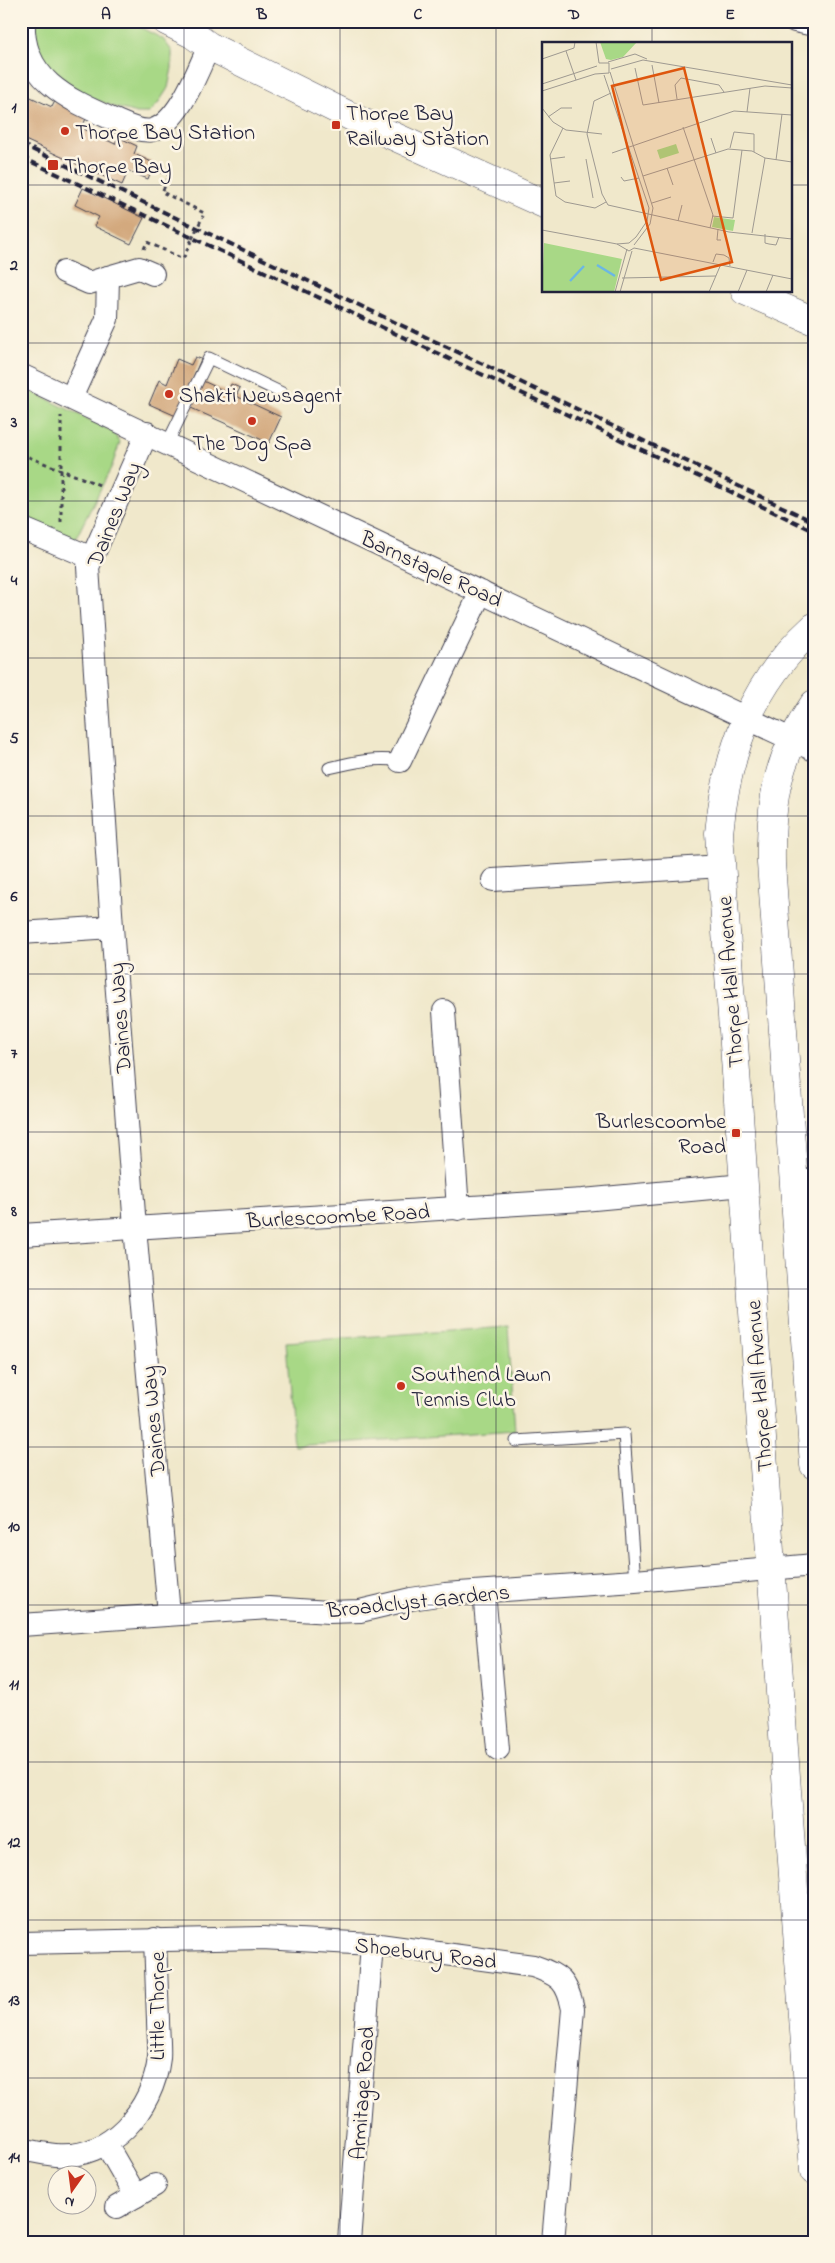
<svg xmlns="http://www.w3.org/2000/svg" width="835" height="2263" font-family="'Indie Flower',sans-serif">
	<rect width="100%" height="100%" fill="#fcf5e5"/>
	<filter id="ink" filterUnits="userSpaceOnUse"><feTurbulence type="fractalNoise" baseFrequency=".02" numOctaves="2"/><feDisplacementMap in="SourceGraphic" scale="10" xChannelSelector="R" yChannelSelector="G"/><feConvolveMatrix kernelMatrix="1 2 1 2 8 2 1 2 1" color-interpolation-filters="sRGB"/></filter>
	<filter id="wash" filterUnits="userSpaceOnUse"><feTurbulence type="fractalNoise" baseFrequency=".0096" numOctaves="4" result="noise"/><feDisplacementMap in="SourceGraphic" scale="20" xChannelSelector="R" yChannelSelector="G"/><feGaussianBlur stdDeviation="1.12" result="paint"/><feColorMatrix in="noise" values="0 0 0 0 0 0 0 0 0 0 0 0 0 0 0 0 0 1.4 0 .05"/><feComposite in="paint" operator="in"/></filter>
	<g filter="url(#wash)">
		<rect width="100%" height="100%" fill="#f0e8cb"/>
		<!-- green -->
		<g fill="#a8d886" stroke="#657d60">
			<polygon points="28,21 128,21 163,39 172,51 172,68 168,88 157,105 149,113 137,113 118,108 66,89 34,59"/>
			<polygon points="21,386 112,431 120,442 112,466 75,540 21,517"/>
			<polygon points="508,1327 515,1431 294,1446 286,1342"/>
		</g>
		<g id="blocks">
			<!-- building -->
			<g fill="#d3a97e">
				<polygon points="22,93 52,107 55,101 87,116 82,128 115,144 118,137 137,146 134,154 154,163 148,179 128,171 122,185 21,138 21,122 23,123 28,114 21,111"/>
				<polygon points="83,188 144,218 131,244 94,226 99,217 75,205"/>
				<polygon points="195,357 201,359 176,416 149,404 159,380 167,384 177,359 191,365"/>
				<polygon points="203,381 227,392 231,384 240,388 236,396 281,417 269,443 191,408"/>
			</g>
		</g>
	</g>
	<g filter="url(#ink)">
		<use href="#blocks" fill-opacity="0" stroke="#414051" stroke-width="1"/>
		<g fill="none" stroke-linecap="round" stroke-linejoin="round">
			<defs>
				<g id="service">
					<polyline points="168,442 209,358 282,393"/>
					<path d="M 329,768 C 354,762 375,757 400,761"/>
					<polyline points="516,1441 624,1434 635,1581"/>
				</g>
				<g id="minor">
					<path d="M 24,21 C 21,78 67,99 112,119 C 123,123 139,133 152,130 C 179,123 198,70 209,46"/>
					<polyline points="795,21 814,25"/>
					<polyline points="64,272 89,283 108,277 107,319 71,398"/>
					<polyline points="108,277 139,268 153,274"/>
					<polyline points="21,375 814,750"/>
					<polyline points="147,433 88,567 112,927 135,1227 169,1614"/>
					<polyline points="21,528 92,558"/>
					<polyline points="400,761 481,592"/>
					<polyline points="493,880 722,866"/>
					<polyline points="21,933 112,927"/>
					<polyline points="444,1011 458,1209"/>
					<polyline points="794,1180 814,1180"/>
					<polyline points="21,1235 583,1200 744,1185"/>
					<polyline points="484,1592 498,1749"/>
					<polyline points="21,1625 269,1608 329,1612 360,1611 411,1599 445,1594 635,1581 814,1565"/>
					<path d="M 21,1943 L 262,1938 L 372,1944 L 533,1966 C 560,1975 567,1981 573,2009 L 553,2242"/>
					<polyline points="106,2144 136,2196"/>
					<path d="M 21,2149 C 32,2151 44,2154 55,2155 C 110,2160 153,2110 159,2058 C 160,2046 158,2032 158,2020 C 157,1993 156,1966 155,1939"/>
					<polyline points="117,2207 155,2185"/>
					<polyline points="349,2242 372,1944"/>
				</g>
				<g id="tertiary">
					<polyline points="166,21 192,34 209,46 360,121 544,204"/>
					<polyline points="745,291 814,321"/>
					<path d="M 814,627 C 752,683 727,751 719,833 L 814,2171"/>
					<path d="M 814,704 C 777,758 770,799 771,863 L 814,1465"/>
				</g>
			</defs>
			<!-- service casing -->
			<use href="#service" stroke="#414051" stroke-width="13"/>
			<!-- minor casing -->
			<use href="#minor" stroke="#414051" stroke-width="24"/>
			<!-- tertiary casing -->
			<use href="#tertiary" stroke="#414051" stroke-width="29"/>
			<!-- path -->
			<g stroke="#414051" stroke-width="3" stroke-dasharray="4 4" stroke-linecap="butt">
				<polyline points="152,168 170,175 162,192 204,213 203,216"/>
				<polyline points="144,249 147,242 183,259 192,239"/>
				<polyline points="21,454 102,486"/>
				<polyline points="61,522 61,416"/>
			</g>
			<!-- service -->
			<use href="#service" stroke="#fff" stroke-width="11"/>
			<!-- minor -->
			<use href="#minor" stroke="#fff" stroke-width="22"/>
			<!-- tertiary -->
			<use href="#tertiary" stroke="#fff" stroke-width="28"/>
			<!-- rail -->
			<g stroke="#22223b" stroke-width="4" stroke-dasharray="8 4" stroke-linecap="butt">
				<polyline points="21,144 814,522"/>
				<polyline points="21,157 814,531"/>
			</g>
			<!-- path-bridge -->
			<polyline stroke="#414051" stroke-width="3" stroke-dasharray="4 4" stroke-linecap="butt" points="192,239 203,216"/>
		</g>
	</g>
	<!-- grid -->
	<path fill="none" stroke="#22223b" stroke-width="1" stroke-opacity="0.55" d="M 184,21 L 184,2242M 340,21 L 340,2242M 496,21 L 496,2242M 652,21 L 652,44M 21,185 L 544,185M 791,185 L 814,185M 652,291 L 652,2242M 21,343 L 814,343M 21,501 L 814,501M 21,658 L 814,658M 21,816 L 814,816M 21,974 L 814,974M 21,1132 L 814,1132M 21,1289 L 814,1289M 21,1447 L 814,1447M 21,1605 L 814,1605M 21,1762 L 814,1762M 21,1920 L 814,1920M 21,2078 L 814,2078"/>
	<!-- markers -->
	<g fill="#c8321e" stroke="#fcf5e5" stroke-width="2">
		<rect x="331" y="120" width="10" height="10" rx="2.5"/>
		<circle cx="65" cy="131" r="5"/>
		<rect x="47" y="159" width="12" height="12" rx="2.5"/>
		<circle cx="169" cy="394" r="5"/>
		<circle cx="252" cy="421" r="5"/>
		<rect x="731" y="1128" width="10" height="10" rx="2.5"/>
		<circle cx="401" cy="1386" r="5"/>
	</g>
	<g text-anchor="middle" stroke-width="5" stroke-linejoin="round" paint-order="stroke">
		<!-- poi labels -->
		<g font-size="22" fill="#22223b" stroke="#fcf5e5" text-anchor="start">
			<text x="346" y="120">Thorpe Bay<tspan x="346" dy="25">Railway Station</tspan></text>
			<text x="75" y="139">Thorpe Bay Station</text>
			<text x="64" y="173">Thorpe Bay</text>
			<text x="179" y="402">Shakti Newsagent</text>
			<text x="252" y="450" text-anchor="middle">The Dog Spa</text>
			<text x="726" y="1128" text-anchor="end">Burlescoombe<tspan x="726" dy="25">Road</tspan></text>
			<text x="411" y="1381">Southend Lawn<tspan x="411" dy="25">Tennis Club</tspan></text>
		</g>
		<!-- street labels -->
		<g font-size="22" fill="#22223b" stroke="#fcf5e5">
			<text transform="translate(113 514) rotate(-68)" y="8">Daines Way</text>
			<text transform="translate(432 568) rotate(25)" y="8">Barnstaple Road</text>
			<text transform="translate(729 982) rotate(-94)" y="8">Thorpe Hall Avenue</text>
			<text transform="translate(119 1018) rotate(-94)" y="8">Daines Way</text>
			<text transform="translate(338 1215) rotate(-3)" y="8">Burlescoombe Road</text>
			<text transform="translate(758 1386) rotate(-94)" y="8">Thorpe Hall Avenue</text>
			<text transform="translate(152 1421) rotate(-95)" y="8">Daines Way</text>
			<text transform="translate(418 1600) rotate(-6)" y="8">Broadclyst Gardens</text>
			<text transform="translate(426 1952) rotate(7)" y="8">Shoebury Road</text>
			<text transform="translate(156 2006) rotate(-90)" y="8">Little Thorpe</text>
			<text transform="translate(361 2093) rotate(-86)" y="8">Armitage Road</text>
		</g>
	</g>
	<!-- overview -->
	<g transform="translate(542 42)">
		<rect width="250" height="250" fill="#f0e8cb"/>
		<path d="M 58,0 L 95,0 L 81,15 L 69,18 L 64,17 ZM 134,102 L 137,111 L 118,117 L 115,108 ZM 172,175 L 193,178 L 191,189 L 170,185 ZM 2,201 L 80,217 L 72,250 L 0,250 Z" fill="#a8d886"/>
		<path fill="none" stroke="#6bb7e4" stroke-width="2.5" d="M 55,223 L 73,234M 28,239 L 42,224"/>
		<path fill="none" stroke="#9e9991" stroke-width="1" d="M 54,0 L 57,21M 24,9 L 34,38M 0,17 L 32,6 L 33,0M 66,20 L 93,12 L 105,17M 110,23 L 117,61M 93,26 L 101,63 L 223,44 L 250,46M 69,27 L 101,18 L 250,43M 68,30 L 111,166 L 108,182 L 92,203M 62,33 L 107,166 L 105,179 L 94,195 L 87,201 L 75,202M 0,42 L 55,24M 0,49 L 53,32 L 67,31 L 67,21 L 57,21M 69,51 L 52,59 L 45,92 L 60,152 L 66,163 L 187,190 L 250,197M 135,57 L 133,43 L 139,36 L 177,43 L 182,50M 0,66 L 11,80 L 24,88 L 60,92M 205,70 L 208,46M 6,75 L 19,66 L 30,66M 141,85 L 171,173 L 168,186M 21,86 L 8,113 L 14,154 L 23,160 L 53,166 L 64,160M 169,96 L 174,111M 188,106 L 192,90 L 212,92 L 212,110M 70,111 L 192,69 L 250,73M 8,117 L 23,115M 44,117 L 51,156M 234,118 L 240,72M 125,126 L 131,143M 101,134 L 186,107 L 210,109 L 223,116 L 250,120M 79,135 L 82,139 L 97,136M 12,141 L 28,139M 110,161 L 129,155M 170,174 L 191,176 L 200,108M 136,179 L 140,163M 176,187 L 175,198 L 179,198M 0,188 L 75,202 L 87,209 L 92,206M 210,191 L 223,116M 223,192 L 223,201 L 227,202 L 234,203 L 237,195M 92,206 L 250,237M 171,220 L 174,212 L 182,213 L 187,216 L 188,224M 80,236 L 174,234M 73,250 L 85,207M 78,250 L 90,209M 167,250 L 179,222M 196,250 L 205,228M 224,250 L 231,233"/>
		<path fill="#de560e" fill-opacity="0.15" stroke="#de560e" stroke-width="2.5" d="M 142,26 L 190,220 L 119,238 L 70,44 Z"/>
		<rect width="250" height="250" fill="none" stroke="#22223b" stroke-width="2.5"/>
	</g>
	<!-- margin -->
	<rect width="835" height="2263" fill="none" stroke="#fcf5e5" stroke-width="55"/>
	<!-- north arrow -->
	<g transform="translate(72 2190) rotate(194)"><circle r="24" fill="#fcf5e5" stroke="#a5a1a1"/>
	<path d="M0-4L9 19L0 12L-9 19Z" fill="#c8321e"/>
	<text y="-8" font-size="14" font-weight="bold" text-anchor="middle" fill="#22223b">N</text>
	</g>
	<rect x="28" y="28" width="780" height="2208" fill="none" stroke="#22223b" stroke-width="2"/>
	<g font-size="16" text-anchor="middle" font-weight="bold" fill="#22223b">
		<text x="106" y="19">A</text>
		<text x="262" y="19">B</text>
		<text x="418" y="19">C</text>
		<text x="574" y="19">D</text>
		<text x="730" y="19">E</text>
		<text x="14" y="112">1</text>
		<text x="14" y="270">2</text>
		<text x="14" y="427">3</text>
		<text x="14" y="585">4</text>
		<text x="14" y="743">5</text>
		<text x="14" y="901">6</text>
		<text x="14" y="1058">7</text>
		<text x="14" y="1216">8</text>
		<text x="14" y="1374">9</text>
		<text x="14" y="1531">10</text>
		<text x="14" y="1689">11</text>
		<text x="14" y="1847">12</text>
		<text x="14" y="2005">13</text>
		<text x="14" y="2162">14</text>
	</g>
</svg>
